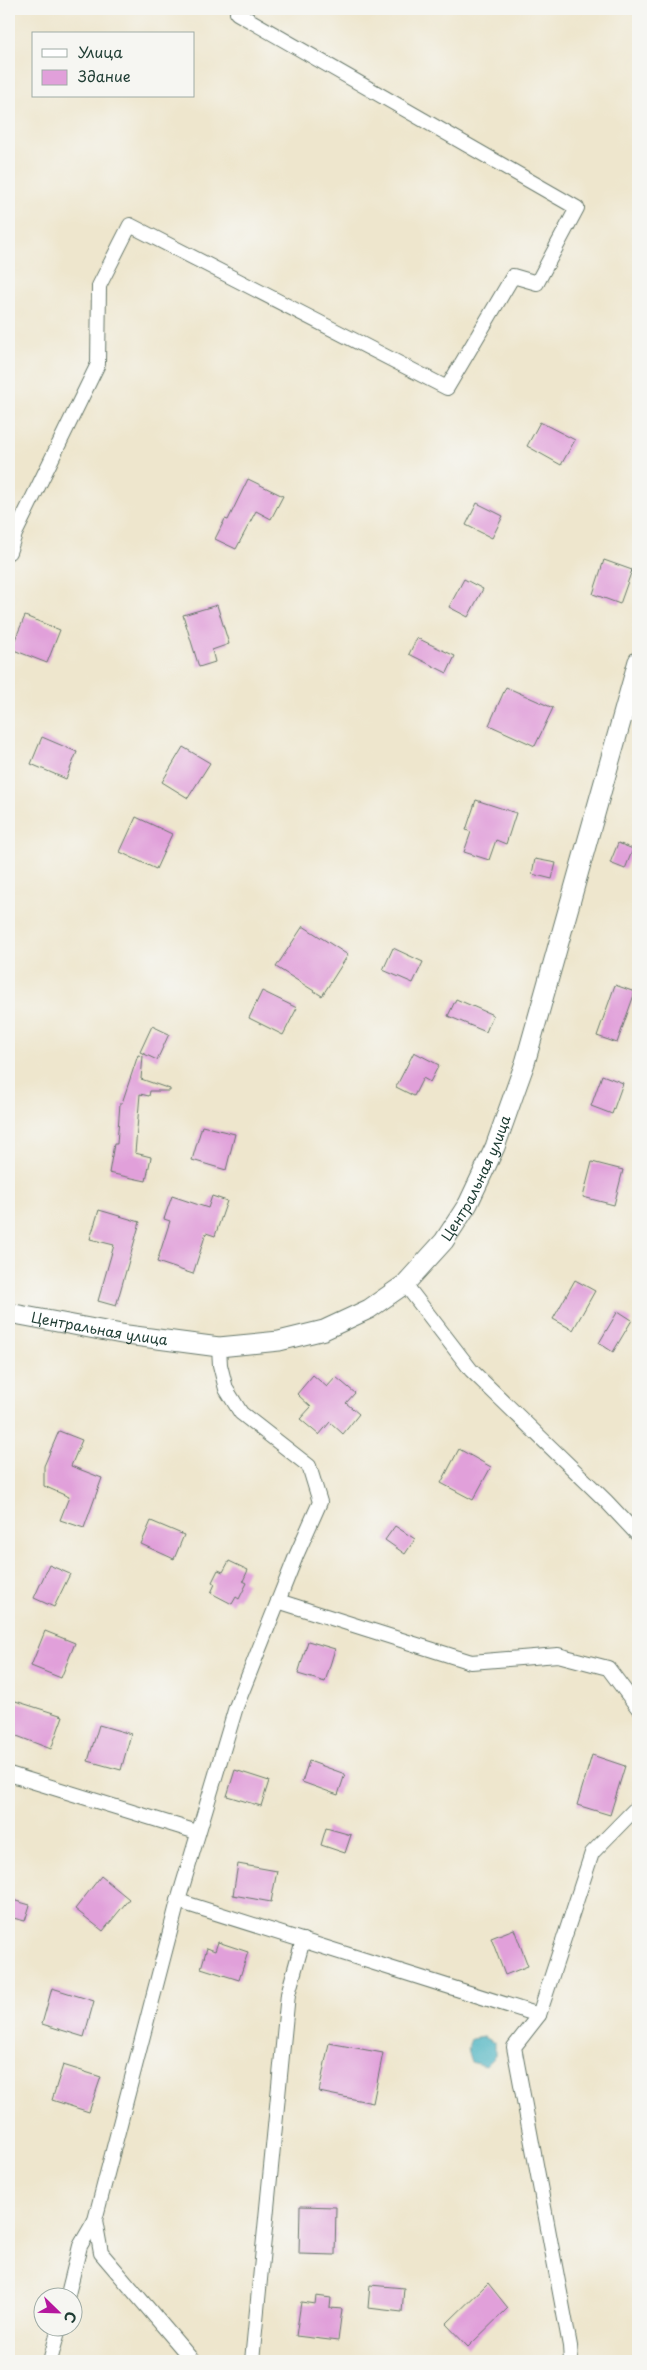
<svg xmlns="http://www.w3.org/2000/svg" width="647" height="2370" font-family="'Playpen Sans',sans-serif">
	<rect width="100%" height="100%" fill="#f6f6f2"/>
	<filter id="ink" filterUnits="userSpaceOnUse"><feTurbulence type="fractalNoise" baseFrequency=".02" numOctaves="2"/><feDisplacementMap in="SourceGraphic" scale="10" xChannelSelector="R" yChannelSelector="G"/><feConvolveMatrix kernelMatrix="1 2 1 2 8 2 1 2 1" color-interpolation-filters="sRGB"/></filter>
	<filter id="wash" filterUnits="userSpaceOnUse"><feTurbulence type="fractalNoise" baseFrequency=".0096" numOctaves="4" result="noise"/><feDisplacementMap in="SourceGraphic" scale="20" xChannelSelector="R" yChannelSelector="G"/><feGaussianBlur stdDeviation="1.12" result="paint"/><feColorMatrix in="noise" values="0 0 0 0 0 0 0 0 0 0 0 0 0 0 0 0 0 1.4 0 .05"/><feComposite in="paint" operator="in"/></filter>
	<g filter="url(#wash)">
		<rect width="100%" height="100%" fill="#eee6cd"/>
		<!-- water -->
		<polygon fill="#41afbe" stroke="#307679" points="483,2037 495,2043 495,2056 485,2066 471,2062 467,2050 471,2039"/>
		<g id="blocks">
			<!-- building -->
			<g fill="#e1a0da">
				<polygon points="540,422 575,440 561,465 527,446"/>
				<polygon points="248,479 283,496 271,519 256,511 236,549 215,539 225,519 228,520"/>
				<polygon points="477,503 503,516 492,538 466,525"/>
				<polygon points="604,560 632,570 620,604 593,594"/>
				<polygon points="464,579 483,589 468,617 449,607"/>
				<polygon points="217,605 229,644 212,650 215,662 199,667 183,615"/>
				<polygon points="25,616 60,630 47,663 11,649"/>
				<polygon points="417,638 455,656 447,673 409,654"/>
				<polygon points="506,687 553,708 535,746 489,725"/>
				<polygon points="42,737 77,752 66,779 31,764"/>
				<polygon points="183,747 210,763 188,798 162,782"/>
				<polygon points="476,800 516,813 506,844 496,840 489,860 464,852 471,832 466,830"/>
				<polygon points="136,817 172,834 156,869 120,852"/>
				<polygon points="618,843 633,849 625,869 610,863"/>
				<polygon points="535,859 556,863 552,879 532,874"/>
				<polygon points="303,926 348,955 322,996 276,967"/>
				<polygon points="393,948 423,962 413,983 383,970"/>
				<polygon points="615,985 635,992 617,1043 597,1036"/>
				<polygon points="262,991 297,1008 283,1035 249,1018"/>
				<polygon points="456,999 493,1015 486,1032 448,1016"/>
				<polygon points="152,1026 169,1034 157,1060 140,1052"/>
				<polygon points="414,1052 439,1065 430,1082 423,1078 414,1096 396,1087"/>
				<polygon points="138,1055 143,1056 141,1079 170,1089 170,1091 150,1091 149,1096 140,1094 135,1153 151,1157 146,1181 109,1173 114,1144 117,1144 120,1103 122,1103"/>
				<polygon points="602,1075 623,1083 612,1114 591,1106"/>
				<polygon points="202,1126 235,1134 226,1170 192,1160"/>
				<polygon points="592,1162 623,1170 614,1205 583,1197"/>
				<polygon points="172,1196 208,1208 212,1196 227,1201 215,1236 206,1233 193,1274 157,1262 170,1221 164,1219"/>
				<polygon points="99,1210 140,1222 116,1306 98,1301 114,1245 90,1239"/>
				<polygon points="575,1280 595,1291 573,1330 553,1319"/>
				<polygon points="618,1311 632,1320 613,1352 599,1343"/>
				<polygon points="313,1375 327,1387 336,1377 355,1393 346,1403 359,1414 343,1434 330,1422 319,1435 300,1419 311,1407 297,1394"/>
				<polygon points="59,1431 82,1440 71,1466 102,1478 84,1528 60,1520 69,1497 44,1486 44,1466"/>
				<polygon points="459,1449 491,1467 473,1500 441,1483"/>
				<polygon points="151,1521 184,1535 174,1559 141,1544"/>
				<polygon points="395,1526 415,1539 405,1554 385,1540"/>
				<polygon points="229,1561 248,1570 243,1581 247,1583 239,1599 236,1597 232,1604 211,1593 215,1584 212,1582 218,1570 223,1572"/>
				<polygon points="49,1565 70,1574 54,1607 34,1598"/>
				<polygon points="45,1631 75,1643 61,1678 31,1666"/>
				<polygon points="308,1641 335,1649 325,1682 298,1674"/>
				<polygon points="9,1699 63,1716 51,1749 9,1733"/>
				<polygon points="99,1725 131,1734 121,1770 88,1761"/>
				<polygon points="592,1755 625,1766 610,1815 577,1805"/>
				<polygon points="309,1761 345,1774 338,1795 302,1782"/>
				<polygon points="235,1770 269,1781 261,1806 227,1796"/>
				<polygon points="326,1828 351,1835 345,1853 321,1845"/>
				<polygon points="238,1864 277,1871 271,1902 233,1895"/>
				<polygon points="101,1876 129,1899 103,1931 75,1909"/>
				<polygon points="9,1899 30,1905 25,1921 9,1917"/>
				<polygon points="514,1929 528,1966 505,1975 491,1938"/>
				<polygon points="218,1942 248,1952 239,1980 201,1968 207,1948 215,1951"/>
				<polygon points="52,1988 94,2001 84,2037 42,2024"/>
				<polygon points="329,2043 383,2053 373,2103 319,2092"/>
				<polygon points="63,2065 101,2077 89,2112 52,2100"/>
				<polygon points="300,2206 336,2207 335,2255 299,2254"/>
				<polygon points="488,2283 508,2308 468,2347 446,2324"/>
				<polygon points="370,2285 404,2288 402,2312 368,2308"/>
				<polygon points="316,2296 331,2298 330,2308 342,2309 338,2341 296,2336 301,2302 315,2304"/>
			</g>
		</g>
	</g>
	<g filter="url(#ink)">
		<use href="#blocks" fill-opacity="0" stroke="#67786a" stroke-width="1"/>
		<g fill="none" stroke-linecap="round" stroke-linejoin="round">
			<defs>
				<g id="street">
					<polyline points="9,552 15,534 98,364 99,286 130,225 447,388 513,276 537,283 577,208 237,13"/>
					<polyline points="405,1284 471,1370 606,1501 638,1535"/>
					<polyline points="278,1601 471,1662 558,1655 608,1668 638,1708"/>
					<polyline points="9,1774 197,1832"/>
					<polyline points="178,1901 539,2015"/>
					<polyline points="95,2220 101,2253 193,2361"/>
					<polyline points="67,2298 80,2246 95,2220 178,1901 236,1707 296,1556 320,1502 309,1466 241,1413 226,1389 220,1365 219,1347"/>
					<polyline points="50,2361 59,2328"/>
					<polyline points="252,2361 288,1994 303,1940"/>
					<polyline points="571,2361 570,2346 514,2047 539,2015 592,1853 638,1806"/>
				</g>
				<g id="secondary">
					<path id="s1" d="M 9,1313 L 127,1335 L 219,1347 L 279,1341 L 324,1330 L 369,1309 L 405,1284 L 444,1241 L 468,1204 L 495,1147 L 525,1063 L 638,661"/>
				</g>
			</defs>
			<!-- street casing -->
			<use href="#street" stroke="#67786a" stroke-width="16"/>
			<!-- secondary casing -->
			<use href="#secondary" stroke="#67786a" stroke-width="21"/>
			<!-- street -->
			<use href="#street" stroke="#fff" stroke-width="14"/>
			<!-- secondary -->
			<use href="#secondary" stroke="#fff" stroke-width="19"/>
		</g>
	</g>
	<g text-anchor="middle" stroke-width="5" stroke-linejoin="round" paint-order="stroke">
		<!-- street labels -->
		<g font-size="14" fill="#1f3d34" stroke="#f6f6f2">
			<text dy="5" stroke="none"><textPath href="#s1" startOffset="542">Центральная улица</textPath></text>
			<text dy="5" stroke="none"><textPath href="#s1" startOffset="92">Центральная улица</textPath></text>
		</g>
	</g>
	<!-- margin -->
	<rect width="647" height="2370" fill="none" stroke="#f6f6f2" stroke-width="30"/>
	<!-- legend -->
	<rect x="32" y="32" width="162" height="65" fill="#f6f6f2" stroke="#a0aca6"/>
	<rect x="42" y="49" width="25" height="8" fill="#ffffff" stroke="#a0aca6"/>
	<text x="78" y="58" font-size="15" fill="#1f3d34">Улица</text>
	<rect x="42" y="70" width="25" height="15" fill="#e1a0da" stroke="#a0aca6"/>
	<text x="78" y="82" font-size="15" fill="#1f3d34">Здание</text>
	<!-- north arrow -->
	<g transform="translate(58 2312) rotate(113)"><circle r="24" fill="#f6f6f2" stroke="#a0aca6"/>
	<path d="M0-4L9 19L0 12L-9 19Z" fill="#b5179e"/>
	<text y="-8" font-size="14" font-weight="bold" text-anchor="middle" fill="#1f3d34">С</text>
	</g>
</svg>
